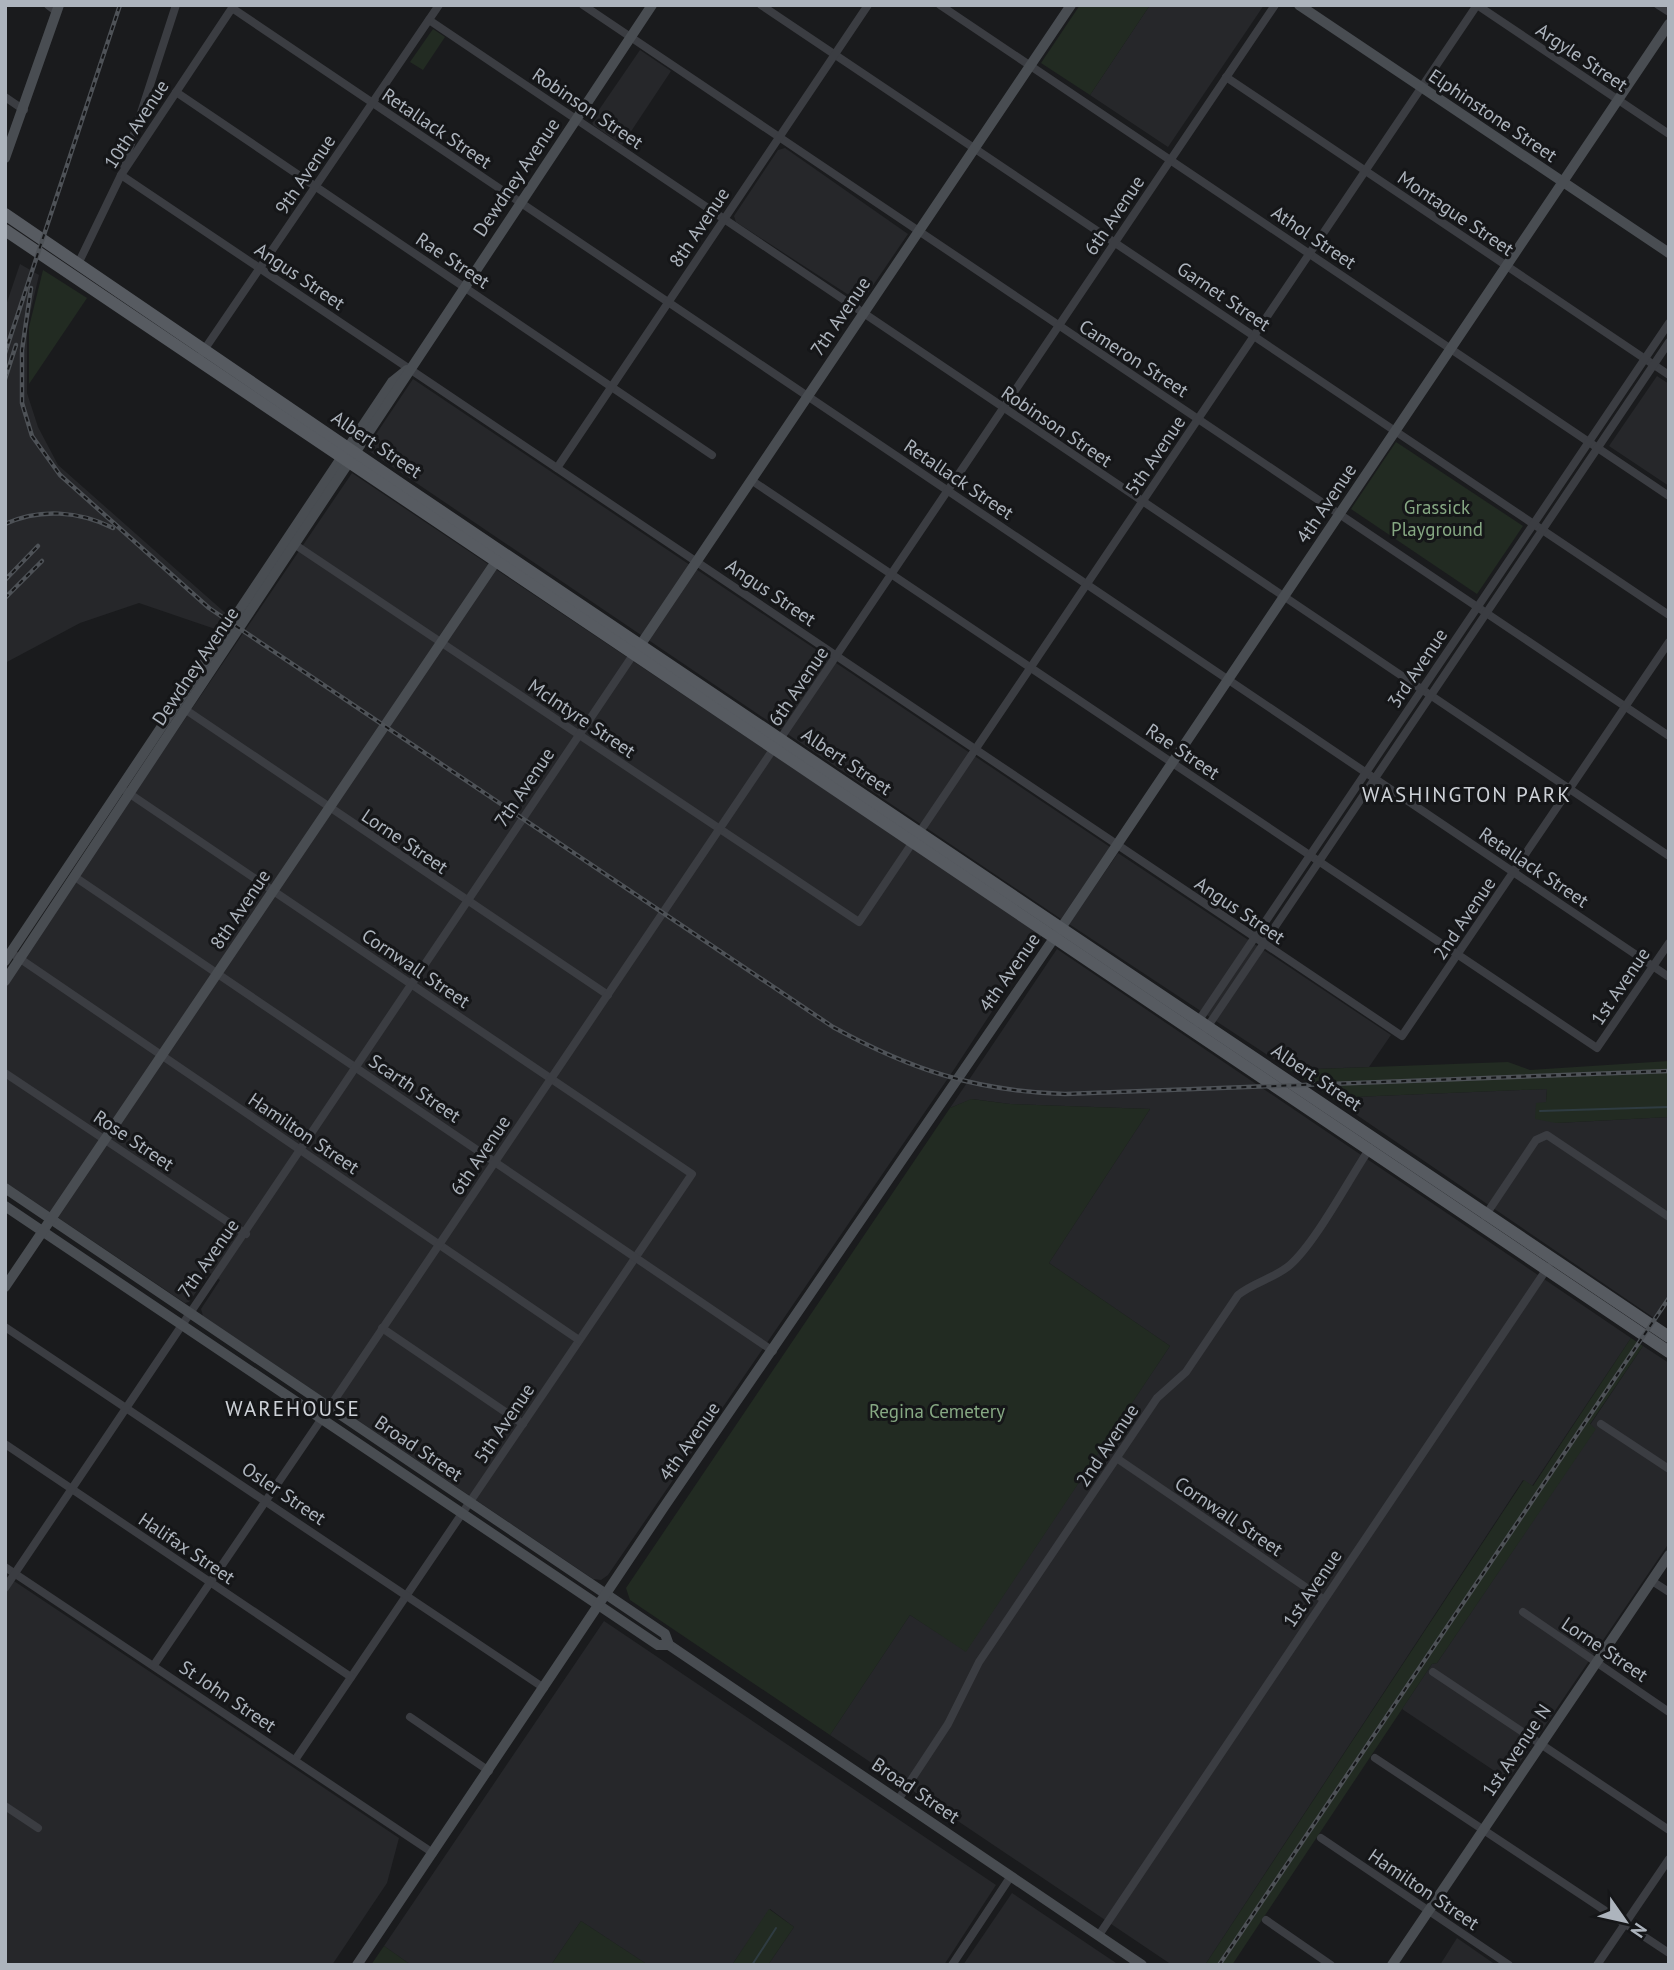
<svg xmlns="http://www.w3.org/2000/svg" width="1674" height="1970" font-family="'PT Sans',sans-serif">
	<rect width="100%" height="100%" fill="#1a1b1d"/>
	<!-- built -->
	<g fill="#26272a">
		<polygon points="1150,5 1264,5 1168,147 1090,95"/>
		<polygon points="640,50 671,71 622,145 593,125 592,120"/>
		<polygon points="785,148 908,234 861,303 736,222 734,216 778,150"/>
		<polygon points="20,264 39,275 27,327 27,393 38,427 58,465 231,618 221,631 139,603 80,623 5,663 5,308"/>
		<polygon points="1657,376 1669,384 1669,486 1609,446"/>
		<polygon points="413,379 1110,847 1061,919 366,449"/>
		<polygon points="352,473 1042,935 955,1068 608,1575 601,1580 593,1579 203,1316 201,1309 220,1280 210,1273 189,1302 185,1303 5,1182 5,984"/>
		<polygon points="1118,853 1391,1035 1369,1067 1290,1070 1069,924"/>
		<polygon points="1057,949 1631,1338 1532,1486 1523,1480 1205,1965 1172,1965 830,1735 910,1615 966,1651 1170,1346 1049,1263 1150,1109 1010,1104 972,1099 950,1108"/>
		<polygon points="1547,1089 1546,1102 1556,1123 1669,1117 1669,1295 1654,1318 1345,1107 1352,1097"/>
		<polygon points="1643,1346 1669,1363 1669,1543 1508,1780 1402,1709 1432,1664 1437,1663 1595,1429 1590,1425"/>
		<polygon points="5,1575 399,1838 387,1883 332,1965 5,1965"/>
		<polygon points="604,1621 996,1885 944,1965 768,1965 794,1927 770,1909 732,1965 648,1965 581,1921 551,1965 411,1965 384,1946"/>
		<polygon points="1012,1893 1119,1965 963,1965"/>
		<polygon points="1457,1938 1496,1965 1440,1965"/>
	</g>
	<!-- green -->
	<g fill="#222b22">
		<polygon points="1080,5 1150,5 1090,95 1041,63"/>
		<polygon points="433,29 445,37 423,70 410,62"/>
		<polygon points="43,270 87,298 29,384 29,327"/>
		<polygon points="1396,442 1523,526 1477,594 1351,509"/>
		<polygon points="1669,1061 1669,1117 1556,1123 1535,1119 1536,1103 1546,1102 1547,1089 1353,1097 1345,1107 1290,1070 1508,1062 1530,1070"/>
		<polygon points="971,1099 1010,1104 1150,1109 1049,1263 1170,1346 966,1652 910,1615 830,1735 630,1600 626,1588 950,1108"/>
		<polygon points="1631,1338 1643,1346 1590,1424 1596,1429 1437,1663 1432,1664 1232,1965 1205,1965 1524,1480 1533,1486"/>
		<polygon points="769,1909 794,1927 768,1965 732,1965"/>
		<polygon points="581,1921 648,1965 551,1965"/>
		<polygon points="384,1946 411,1965 371,1965"/>
	</g>
	<g fill="none" stroke-linecap="round" stroke-linejoin="round">
		<!-- stream -->
		<g stroke="#2f3c42" stroke-width="2">
			<polyline points="1540,1111 1669,1107"/>
			<polyline points="752,1965 776,1928"/>
		</g>
		<!-- street -->
		<g stroke="#3b3d42" stroke-width="8">
			<polyline points="48,5 57,12"/>
			<polyline points="583,5 1669,736"/>
			<polyline points="761,5 1669,615"/>
			<polyline points="940,5 1669,496"/>
			<polyline points="1477,5 1669,134"/>
			<polyline points="1658,5 1669,12"/>
			<polyline points="429,20 1669,856"/>
			<polyline points="1226,77 1669,375"/>
			<polyline points="176,92 712,455"/>
			<polyline points="5,97 24,110"/>
			<polyline points="124,165 176,5"/>
			<polyline points="121,175 1402,1036 1669,642"/>
			<polyline points="78,264 121,175 232,8 1669,977"/>
			<polyline points="202,353 439,5"/>
			<polyline points="557,468 868,5"/>
			<polyline points="751,480 1597,1048 1669,943"/>
			<polyline points="291,542 859,922 1477,5"/>
			<polyline points="186,710 608,995"/>
			<polyline points="127,792 692,1174 295,1760"/>
			<polyline points="75,877 773,1351"/>
			<polyline points="16,956 579,1340"/>
			<polyline points="1197,1023 1669,323"/>
			<polyline points="1206,1029 1669,342"/>
			<polyline points="5,1073 246,1234"/>
			<polyline points="1485,1216 1536,1140 1547,1135 1669,1217"/>
			<polyline points="5,1327 544,1688"/>
			<polyline points="382,1328 523,1424"/>
			<polyline points="333,1402 1275,5"/>
			<polyline points="1601,1424 1669,1469"/>
			<polyline points="5,1444 351,1677"/>
			<polyline points="1118,1459 1323,1599"/>
			<polyline points="5,1567 433,1853"/>
			<polyline points="1652,1581 1669,1592"/>
			<polyline points="5,1588 633,655"/>
			<polyline points="1523,1612 1669,1712"/>
			<polyline points="154,1665 331,1405"/>
			<polyline points="1433,1672 1669,1830"/>
			<polyline points="410,1717 489,1771"/>
			<polyline points="1375,1758 1669,1953"/>
			<path d="M 898,1800 L 948,1724 L 979,1662 L 1157,1398 L 1186,1372 L 1238,1295 C 1254,1282 1275,1278 1290,1265 C 1316,1242 1349,1179 1370,1148"/>
			<polyline points="5,1806 38,1828"/>
			<polyline points="1321,1838 1509,1965"/>
			<polyline points="1266,1920 1331,1965"/>
			<polyline points="1099,1935 1548,1267"/>
			<polyline points="952,1965 1011,1876"/>
			<polyline points="1597,1965 1669,1859"/>
		</g>
		<!-- secondary -->
		<g stroke="#494d52" stroke-width="10">
			<polyline points="1299,5 1669,253"/>
			<polyline points="5,158 59,5"/>
			<polyline points="637,650 1071,5"/>
			<polyline points="5,961 392,382 407,370"/>
			<polyline points="5,981 652,5"/>
			<polyline points="5,1188 665,1634 669,1645 1142,1965"/>
			<polyline points="5,1206 658,1645 669,1645"/>
			<polyline points="5,1287 499,557"/>
			<polyline points="357,1965 664,1507 1061,928 1669,24"/>
			<polyline points="1392,1965 1669,1555"/>
		</g>
		<!-- primary -->
		<g stroke="#575b61" stroke-width="12">
			<polyline points="5,214 405,487 1669,1337"/>
			<polyline points="5,230 1669,1352"/>
		</g>
		<defs>
			<g id="rail">
				<path d="M 31,288 L 22,350 L 22,403 L 32,436 L 60,475 L 209,608 L 833,1027 C 911,1070 976,1091 1065,1094 L 1669,1071"/>
				<polyline points="5,353 120,5"/>
				<polyline points="5,379 16,345"/>
				<path d="M 5,524 C 40,508 79,511 113,528"/>
				<polyline points="5,580 38,546"/>
				<polyline points="5,598 42,561"/>
				<polyline points="1219,1965 1669,1298"/>
			</g>
		</defs>
		<!-- rail casing -->
		<use href="#rail" stroke="#4e5257" stroke-width="4.5"/>
		<!-- rail -->
		<use href="#rail" stroke="#151618" stroke-width="2" stroke-dasharray="5" stroke-linecap="butt"/>
	</g>
	<g text-anchor="middle" stroke-width="6" stroke-linejoin="round" paint-order="stroke">
		<!-- street labels -->
		<g font-size="19" fill="#adb4bd" stroke="#151618">
			<text transform="translate(1582 57) rotate(34)" y="7">Argyle Street</text>
			<text transform="translate(588 108) rotate(34)" y="7">Robinson Street</text>
			<text transform="translate(1493 115) rotate(34)" y="7">Elphinstone Street</text>
			<text transform="translate(136 124) rotate(-57)" y="7">10th Avenue</text>
			<text transform="translate(437 128) rotate(34)" y="7">Retallack Street</text>
			<text transform="translate(305 174) rotate(-56)" y="7">9th Avenue</text>
			<text transform="translate(516 177) rotate(-56)" y="7">Dewdney Avenue</text>
			<text transform="translate(1456 213) rotate(34)" y="7">Montague Street</text>
			<text transform="translate(1114 215) rotate(-56)" y="7">6th Avenue</text>
			<text transform="translate(699 227) rotate(-56)" y="7">8th Avenue</text>
			<text transform="translate(1314 237) rotate(34)" y="7">Athol Street</text>
			<text transform="translate(453 260) rotate(34)" y="7">Rae Street</text>
			<text transform="translate(300 276) rotate(34)" y="7">Angus Street</text>
			<text transform="translate(1224 296) rotate(34)" y="7">Garnet Street</text>
			<text transform="translate(840 316) rotate(-56)" y="7">7th Avenue</text>
			<text transform="translate(1134 358) rotate(33)" y="7">Cameron Street</text>
			<text transform="translate(1057 426) rotate(34)" y="7">Robinson Street</text>
			<text transform="translate(377 444) rotate(34)" y="7">Albert Street</text>
			<text transform="translate(1155 455) rotate(-56)" y="7">5th Avenue</text>
			<text transform="translate(959 479) rotate(34)" y="7">Retallack Street</text>
			<text transform="translate(1326 503) rotate(-56)" y="7">4th Avenue</text>
			<text transform="translate(771 592) rotate(34)" y="7">Angus Street</text>
			<text transform="translate(195 666) rotate(-56)" y="7">Dewdney Avenue</text>
			<text transform="translate(1417 668) rotate(-56)" y="7">3rd Avenue</text>
			<text transform="translate(798 686) rotate(-56)" y="7">6th Avenue</text>
			<text transform="translate(582 718) rotate(34)" y="7">McIntyre Street</text>
			<text transform="translate(1183 751) rotate(34)" y="7">Rae Street</text>
			<text transform="translate(847 761) rotate(34)" y="7">Albert Street</text>
			<text transform="translate(524 787) rotate(-56)" y="7">7th Avenue</text>
			<text transform="translate(405 841) rotate(34)" y="7">Lorne Street</text>
			<text transform="translate(1534 867) rotate(34)" y="7">Retallack Street</text>
			<text transform="translate(240 909) rotate(-56)" y="7">8th Avenue</text>
			<text transform="translate(1240 910) rotate(34)" y="7">Angus Street</text>
			<text transform="translate(1464 918) rotate(-56)" y="7">2nd Avenue</text>
			<text transform="translate(416 968) rotate(34)" y="7">Cornwall Street</text>
			<text transform="translate(1009 972) rotate(-55)" y="7">4th Avenue</text>
			<text transform="translate(1620 986) rotate(-56)" y="7">1st Avenue</text>
			<text transform="translate(1317 1077) rotate(34)" y="7">Albert Street</text>
			<text transform="translate(415 1088) rotate(34)" y="7">Scarth Street</text>
			<text transform="translate(304 1133) rotate(34)" y="7">Hamilton Street</text>
			<text transform="translate(134 1140) rotate(34)" y="7">Rose Street</text>
			<text transform="translate(480 1155) rotate(-56)" y="7">6th Avenue</text>
			<text transform="translate(208 1258) rotate(-55)" y="7">7th Avenue</text>
			<text transform="translate(504 1423) rotate(-56)" y="7">5th Avenue</text>
			<text transform="translate(689 1441) rotate(-55)" y="7">4th Avenue</text>
			<text transform="translate(1107 1445) rotate(-56)" y="7">2nd Avenue</text>
			<text transform="translate(419 1448) rotate(34)" y="7">Broad Street</text>
			<text transform="translate(284 1493) rotate(34)" y="7">Osler Street</text>
			<text transform="translate(1229 1516) rotate(34)" y="7">Cornwall Street</text>
			<text transform="translate(187 1548) rotate(34)" y="7">Halifax Street</text>
			<text transform="translate(1312 1588) rotate(-56)" y="7">1st Avenue</text>
			<text transform="translate(1605 1649) rotate(34)" y="7">Lorne Street</text>
			<text transform="translate(228 1696) rotate(34)" y="7">St John Street</text>
			<text transform="translate(1516 1750) rotate(-56)" y="7">1st Avenue N</text>
			<text transform="translate(916 1790) rotate(34)" y="7">Broad Street</text>
			<text transform="translate(1424 1889) rotate(34)" y="7">Hamilton Street</text>
		</g>
		<!-- park labels -->
		<g font-size="19" fill="#86a883" stroke="#151618">
			<text x="1437" y="514">Grassick<tspan x="1437" dy="22">Playground</tspan></text>
			<text x="937" y="1418">Regina Cemetery</text>
		</g>
		<!-- neighbourhood labels -->
		<g font-size="21" letter-spacing="2" fill="#ced2d8" stroke="#151618">
			<text x="1467" y="802">WASHINGTON PARK</text>
			<text x="293" y="1416">WAREHOUSE</text>
		</g>
	</g>
	<!-- border -->
	<rect width="1674" height="1970" fill="none" stroke="#adb4bd" stroke-width="14"/>
	<!-- north arrow -->
	<g transform="translate(1625 1921) rotate(124)" stroke="#151618" stroke-width="5" paint-order="stroke">
	<path d="M0-5L12 26L0 18L-12 26Z" fill="#adb4bd"/>
	<text y="-10" font-size="19" font-weight="bold" text-anchor="middle" fill="#adb4bd">N</text>
	</g>
</svg>
